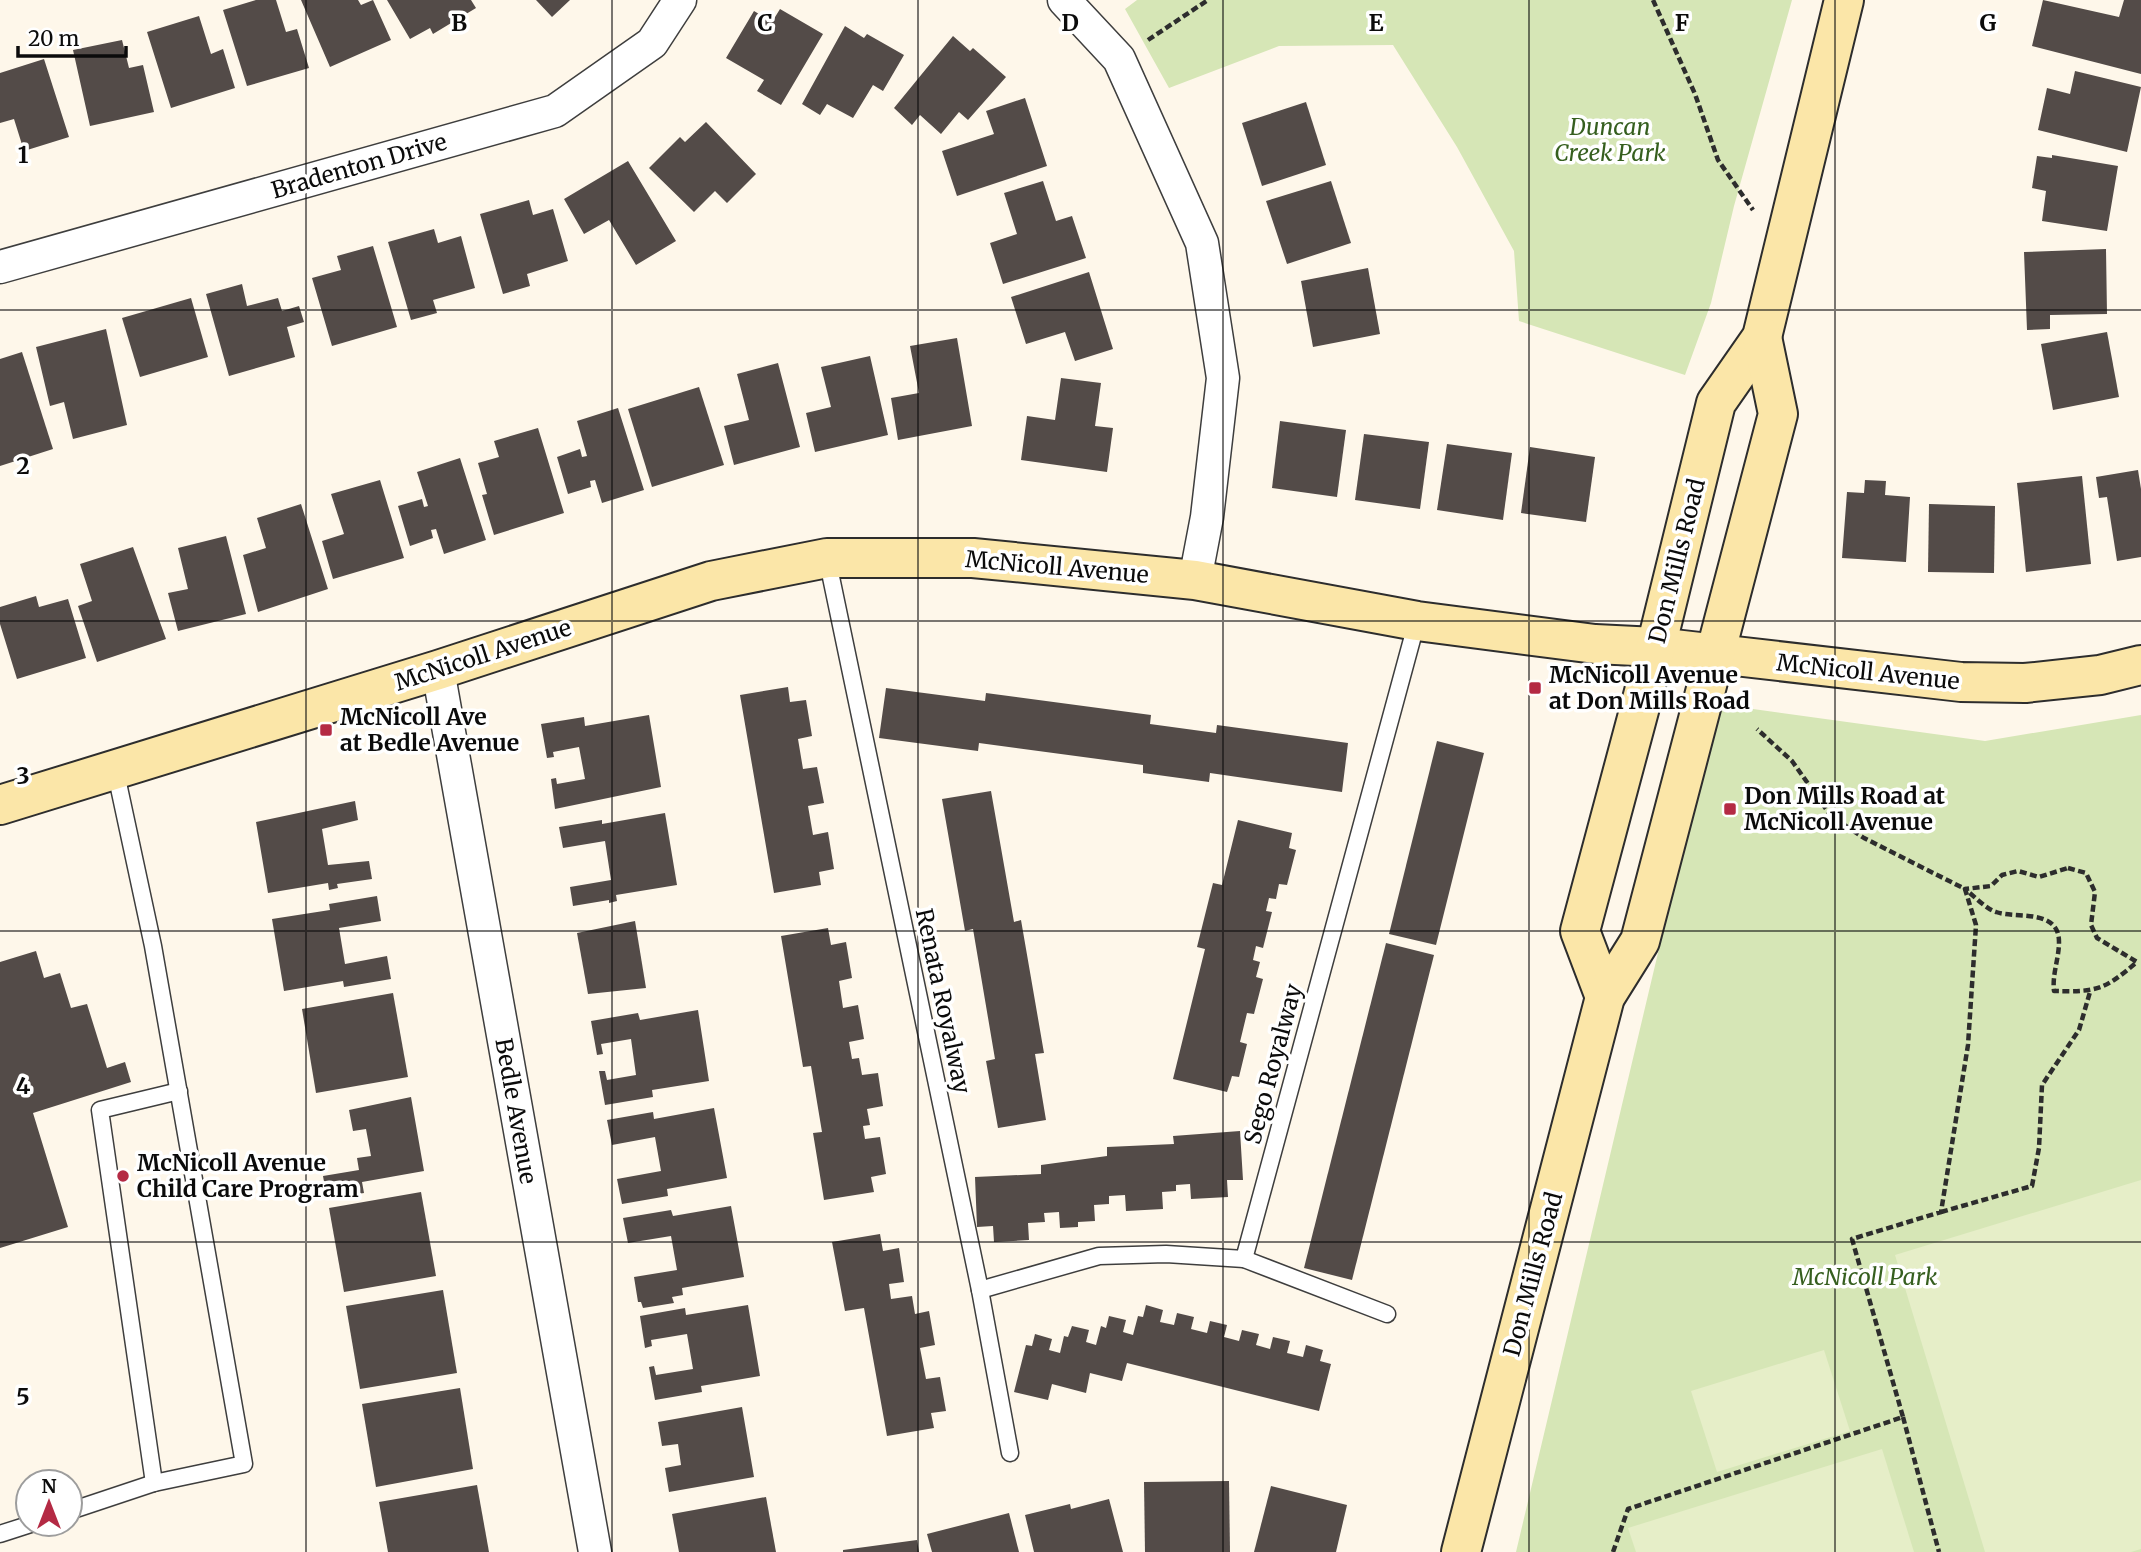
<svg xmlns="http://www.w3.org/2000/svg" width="2141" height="1552" font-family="Merriweather,serif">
	<rect width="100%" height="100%" fill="#fef7ea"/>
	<!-- green -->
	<g fill="#d6e6b6">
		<polygon points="1137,0 1792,0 1734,206 1711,303 1685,375 1519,321 1514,251 1457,147 1393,45 1279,46 1169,88 1125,9"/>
		<polygon points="1717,704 1985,741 2141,715 2141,1552 1516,1552"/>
	</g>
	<!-- pitch -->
	<g fill="#e6eec8">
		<polygon points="2141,1180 2141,1549 2131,1552 1985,1552 1895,1255"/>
		<polygon points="1824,1350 1850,1431 1717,1472 1691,1391"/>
		<polygon points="1882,1449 1914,1552 1636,1552 1628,1528"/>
	</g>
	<!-- building -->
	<g fill="#534b48">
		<polygon points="256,0 276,0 286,32 297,29 309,68 247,86 223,10"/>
		<polygon points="301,0 358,0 361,5 373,0 391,40 330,67"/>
		<polygon points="387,0 471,0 476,8 433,34 430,28 410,39"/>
		<polygon points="536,0 570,0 552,17"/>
		<polygon points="2043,0 2119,17 2124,0 2141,0 2141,74 2032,46"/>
		<polygon points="780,9 823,34 781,105 757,91 764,80 726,58 754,11 772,22"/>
		<polygon points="199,16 211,54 223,49 235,88 171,108 147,32"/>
		<polygon points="845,26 864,38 867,34 904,55 883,91 873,85 853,118 827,104 820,115 802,104"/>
		<polygon points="953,36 970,51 973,48 1006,77 968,120 959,112 941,134 920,115 912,125 894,108"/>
		<polygon points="122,40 129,68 143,65 154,112 90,126 73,50"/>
		<polygon points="44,59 69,137 24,151 14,119 0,123 0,73"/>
		<polygon points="2075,71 2141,87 2127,152 2038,130 2047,88 2070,94"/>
		<polygon points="1025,98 1047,166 957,196 942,151 994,134 986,111"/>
		<polygon points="1306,102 1326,165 1262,186 1242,123"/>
		<polygon points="706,122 756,174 727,203 715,191 694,212 649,168 680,137 685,142"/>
		<polygon points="2052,155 2118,166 2107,231 2042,221 2046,191 2032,188 2037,156 2052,158"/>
		<polygon points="628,161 676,241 636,265 609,220 584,234 564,199"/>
		<polygon points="1043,181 1056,221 1072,216 1086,258 1003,284 990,243 1017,234 1004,193"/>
		<polygon points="1331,181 1351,243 1287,264 1266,201"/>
		<polygon points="529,200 533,215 553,209 568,261 527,274 530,286 503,294 480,214"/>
		<polygon points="434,229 438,243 461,236 475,288 433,300 437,313 411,320 388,242"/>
		<polygon points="373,246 397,327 332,346 312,278 341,270 337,256"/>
		<polygon points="2106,249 2107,314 2050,315 2050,329 2027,330 2024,252"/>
		<polygon points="1368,268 1380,334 1313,347 1301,281"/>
		<polygon points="1089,272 1113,349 1075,361 1065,332 1026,344 1011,297"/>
		<polygon points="242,284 247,306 278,298 282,311 299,306 304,322 287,327 295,357 229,376 206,294"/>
		<polygon points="191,298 208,357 140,377 122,318"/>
		<polygon points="106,329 127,425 73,439 64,402 50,406 36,347"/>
		<polygon points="2107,332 2119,397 2053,410 2041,344"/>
		<polygon points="957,338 972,426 898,440 891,398 919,393 910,346"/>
		<polygon points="22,352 53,449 0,466 0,359"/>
		<polygon points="870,356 888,435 815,452 806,413 831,407 821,367"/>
		<polygon points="778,363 800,447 734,465 724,426 749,420 737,374"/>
		<polygon points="1061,378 1101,383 1095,426 1113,428 1107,472 1021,460 1027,416 1055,420"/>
		<polygon points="699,387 724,465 652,487 628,409"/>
		<polygon points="618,408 644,490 602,503 595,480 590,481 591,487 568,494 557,457 580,449 582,457 587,456 577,421"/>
		<polygon points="1280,421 1346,430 1337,497 1272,488"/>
		<polygon points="538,428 564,513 494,535 482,495 487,494 478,463 499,457 494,441"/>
		<polygon points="1364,434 1429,442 1420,509 1355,500"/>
		<polygon points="1447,444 1512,453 1503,520 1437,510"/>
		<polygon points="1530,447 1595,457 1586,522 1521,513"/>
		<polygon points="460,458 486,540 444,554 436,529 431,530 433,538 410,546 398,506 422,499 424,507 428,506 417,472"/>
		<polygon points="2138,470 2141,489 2141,557 2117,561 2107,497 2099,498 2096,477"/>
		<polygon points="2082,476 2091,564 2026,572 2017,483"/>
		<polygon points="380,480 404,558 333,579 322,541 344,534 331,494"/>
		<polygon points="1865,480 1886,481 1885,495 1910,497 1906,562 1842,558 1847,492 1864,493"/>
		<polygon points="301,504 328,589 258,612 243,555 266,548 257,518"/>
		<polygon points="1929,504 1995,506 1994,573 1928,572"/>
		<polygon points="226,536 246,614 178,631 168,593 188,589 178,548"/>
		<polygon points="133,547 166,639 97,662 78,606 92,601 80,564"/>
		<polygon points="36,596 39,607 68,599 86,658 17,679 0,624 0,607"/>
		<polygon points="788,687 790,702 806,700 812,736 798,739 803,769 817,767 824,803 808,806 813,835 828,832 834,869 819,872 821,885 774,893 740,695"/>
		<polygon points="886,688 985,701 986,693 1151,715 1150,724 1216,733 1217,725 1348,743 1342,792 1210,773 1209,782 1143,773 1143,765 979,743 978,751 879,738"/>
		<polygon points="649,715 661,787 555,809 551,779 556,778 557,784 585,779 579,747 553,752 554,757 547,758 541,724 584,717 585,726"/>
		<polygon points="1437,741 1484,753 1436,945 1389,934"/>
		<polygon points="991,791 1014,922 1021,920 1044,1053 1035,1054 1046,1120 998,1128 986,1061 995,1059 973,929 965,931 942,799"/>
		<polygon points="355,801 358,820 322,829 328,865 369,861 372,879 337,884 338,888 329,890 328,883 268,893 256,822"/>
		<polygon points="665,813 677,885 616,895 617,901 609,903 609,900 573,906 570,887 611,880 605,841 563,848 559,827 602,820 602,824"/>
		<polygon points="1238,820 1292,833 1289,848 1296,850 1287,885 1279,884 1276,899 1269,898 1266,911 1272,912 1263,948 1256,946 1253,960 1260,962 1256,977 1263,979 1254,1014 1247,1013 1240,1042 1247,1044 1239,1077 1232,1076 1227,1092 1173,1079 1205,949 1197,947 1213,883 1222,885"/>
		<polygon points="377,896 381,921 339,928 345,964 387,956 391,979 344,987 343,981 284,991 272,919 330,910 329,904"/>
		<polygon points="635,921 646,988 588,994 577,933"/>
		<polygon points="828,928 831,945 846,942 852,978 839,981 843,1008 858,1005 864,1039 849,1042 852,1059 859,1058 862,1075 878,1073 883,1106 867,1109 870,1125 863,1126 865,1139 880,1137 886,1174 871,1177 874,1192 824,1200 813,1133 822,1132 811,1066 803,1067 781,936"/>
		<polygon points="1386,943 1434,955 1352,1280 1304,1268"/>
		<polygon points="36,951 44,978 60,973 71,1008 87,1004 107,1068 125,1062 131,1082 33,1113 68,1227 0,1248 0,962"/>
		<polygon points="393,993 408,1077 316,1093 302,1009"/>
		<polygon points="698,1010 709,1081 652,1090 653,1097 605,1105 599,1071 605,1071 607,1080 636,1075 631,1039 601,1044 603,1054 597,1055 591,1021 638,1013 640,1020"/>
		<polygon points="411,1097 424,1171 362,1182 364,1193 327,1199 323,1176 359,1170 357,1158 371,1156 366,1129 353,1131 349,1110"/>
		<polygon points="714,1108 727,1178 667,1189 668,1196 622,1204 617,1179 661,1171 655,1137 612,1145 607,1120 653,1112 654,1119"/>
		<polygon points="1240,1131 1243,1180 1227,1180 1228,1197 1191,1199 1190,1184 1176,1185 1176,1191 1162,1192 1163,1209 1126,1211 1125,1195 1109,1196 1109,1204 1094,1205 1095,1221 1078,1222 1078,1227 1060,1228 1059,1212 1044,1213 1045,1222 1028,1223 1029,1240 994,1242 993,1226 977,1227 975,1177 1041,1174 1041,1165 1107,1156 1107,1147 1174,1144 1173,1136"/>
		<polygon points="421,1192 436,1276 344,1292 329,1208"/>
		<polygon points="731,1206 744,1277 682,1288 683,1295 672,1297 674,1303 643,1308 641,1302 638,1302 634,1277 677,1270 671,1236 628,1243 623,1218 671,1210 673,1216"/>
		<polygon points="880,1234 883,1251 899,1248 904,1282 889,1284 891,1299 912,1296 915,1314 929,1311 935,1345 920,1348 926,1379 940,1377 946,1411 931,1413 934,1428 887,1436 864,1308 845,1311 832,1242"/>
		<polygon points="443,1290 457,1373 360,1389 346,1306"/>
		<polygon points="748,1305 760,1376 701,1386 702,1392 655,1400 649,1367 654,1366 656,1375 693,1369 687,1334 651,1340 652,1346 645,1348 640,1316 685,1308 686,1315"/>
		<polygon points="1146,1305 1163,1310 1160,1322 1174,1325 1177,1313 1194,1317 1191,1329 1207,1333 1210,1321 1227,1325 1224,1337 1239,1341 1242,1330 1259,1334 1256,1345 1270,1349 1273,1337 1290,1341 1287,1353 1303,1357 1306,1345 1323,1350 1320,1361 1331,1364 1319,1411 1127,1363 1122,1381 1090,1373 1086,1393 1052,1384 1048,1400 1014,1392 1026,1345 1032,1346 1035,1334 1052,1339 1049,1350 1060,1353 1064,1336 1068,1337 1072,1326 1089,1330 1086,1342 1096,1345 1101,1326 1106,1328 1109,1316 1126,1320 1123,1332 1133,1335 1138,1316 1143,1317"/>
		<polygon points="460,1388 473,1469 376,1487 362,1404"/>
		<polygon points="742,1407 754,1477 669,1492 665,1468 681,1465 678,1444 662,1446 658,1422"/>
		<polygon points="1229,1481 1230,1552 1145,1552 1144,1482"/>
		<polygon points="477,1485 489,1552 388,1552 379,1502"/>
		<polygon points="1271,1486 1347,1505 1336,1552 1254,1552"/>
		<polygon points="766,1497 776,1552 679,1552 672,1514"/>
		<polygon points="1109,1499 1123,1552 1034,1552 1025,1515 1070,1504 1071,1509"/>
		<polygon points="1009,1513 1019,1552 932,1552 927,1534"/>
		<polygon points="917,1540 919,1552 843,1552 843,1550"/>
	</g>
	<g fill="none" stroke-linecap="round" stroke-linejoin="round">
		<defs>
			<g id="lane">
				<polyline points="827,558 980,1290 1010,1453"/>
				<polyline points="1244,1259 1387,1314"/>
				<polyline points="980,1290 1099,1256 1166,1254 1244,1259 1417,621"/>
				<polyline points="154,1483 100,1110 179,1091"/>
				<polyline points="70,1511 154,1483 244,1464 153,946 115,769"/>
				<polyline points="0,1534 31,1524"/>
			</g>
			<g id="street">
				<polyline points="1064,0 1119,59 1202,243 1223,378 1207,517 1195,580"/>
				<polyline points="0,267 555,111 652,43 680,0"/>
				<polyline points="438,670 595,1552"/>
			</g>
			<g id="secondary">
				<polyline points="0,805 438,670 711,581 827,558 973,558 1195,580 1417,621 1595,644 1656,647 1961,682 2025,683 2100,675 2141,665"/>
				<polyline points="1605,997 1580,931 1656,647 1716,403 1762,337 1844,0"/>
				<polyline points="1461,1552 1605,997 1640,941 1778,414 1762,337"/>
			</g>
		</defs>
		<!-- lane casing -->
		<use href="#lane" stroke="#3e3e3e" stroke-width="19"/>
		<!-- street casing -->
		<use href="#street" stroke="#3e3e3e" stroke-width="35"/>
		<!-- secondary casing -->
		<use href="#secondary" stroke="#2d2d2d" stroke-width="42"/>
		<!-- path -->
		<g stroke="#2d2d2d" stroke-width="4.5" stroke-dasharray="7 3.5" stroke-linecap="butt">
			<polyline points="1653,0 1695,94 1718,160 1753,210"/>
			<polyline points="1148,40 1208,0"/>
			<path d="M 2068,868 L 2086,873 L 2095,892 L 2091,925 L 2097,938 L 2137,962 C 2104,990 2098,992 2054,991 C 2052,974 2059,959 2059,942 C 2059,908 2016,919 1996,912 C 1986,909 1974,896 1965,889 L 1991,886 L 2002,875 L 2018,871 L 2039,877 Z"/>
			<polyline points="1941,1212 2032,1186 2039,1148 2042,1085 2079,1030 2090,992"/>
			<polyline points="1903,1417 1939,1552"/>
			<polyline points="1613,1552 1628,1509 1903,1417 1852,1239 1941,1212 1968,1045 1976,925 1965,889 1864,838 1831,816 1792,761 1757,729"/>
		</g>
		<!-- lane -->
		<use href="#lane" stroke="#fff" stroke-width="16"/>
		<!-- street -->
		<use href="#street" stroke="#fff" stroke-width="32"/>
		<!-- secondary -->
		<use href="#secondary" stroke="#fbe6a8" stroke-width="38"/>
	</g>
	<!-- grid -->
	<path fill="none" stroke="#0b0b0b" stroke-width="2" stroke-opacity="0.55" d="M 306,0 L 306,1552M 612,0 L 612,1552M 918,0 L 918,1552M 1223,0 L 1223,1552M 1529,0 L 1529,1552M 1835,0 L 1835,1552M 0,310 L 2141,310M 0,621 L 2141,621M 0,931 L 2141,931M 0,1242 L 2141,1242"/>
	<!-- markers -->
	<g fill="#b42a44" stroke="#fff" stroke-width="2.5">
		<rect x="1528" y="681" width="14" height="14" rx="3.5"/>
		<rect x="319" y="723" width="14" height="14" rx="3.5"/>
		<rect x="1723" y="802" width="14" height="14" rx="3.5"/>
		<circle cx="123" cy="1176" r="7"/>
	</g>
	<g text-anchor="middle" stroke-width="7" stroke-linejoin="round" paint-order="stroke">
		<!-- park labels -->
		<g font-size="23" font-style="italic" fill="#365f1f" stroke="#fff">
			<text x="1610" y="135">Duncan<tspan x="1610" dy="26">Creek Park</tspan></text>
			<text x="1865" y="1285">McNicoll Park</text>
		</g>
		<!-- street labels -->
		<g font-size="23" fill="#0b0b0b" stroke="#fff">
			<text transform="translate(359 166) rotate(-16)" y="8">Bradenton Drive</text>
			<text transform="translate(1677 561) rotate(-76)" y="8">Don Mills Road</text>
			<text transform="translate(1057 567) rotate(5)" y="8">McNicoll Avenue</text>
			<text transform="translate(483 655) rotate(-18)" y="8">McNicoll Avenue</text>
			<text transform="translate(1868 672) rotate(6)" y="8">McNicoll Avenue</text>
			<text transform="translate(943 1001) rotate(78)" y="8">Renata Royalway</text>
			<text transform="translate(1273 1064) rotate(-75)" y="8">Sego Royalway</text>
			<text transform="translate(516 1111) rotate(80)" y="8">Bedle Avenue</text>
			<text transform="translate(1533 1274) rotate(-75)" y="8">Don Mills Road</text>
		</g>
		<!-- poi labels -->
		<g font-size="23" font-weight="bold" fill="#0b0b0b" stroke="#fff" text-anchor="start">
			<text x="1549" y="683">McNicoll Avenue<tspan x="1549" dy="26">at Don Mills Road</tspan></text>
			<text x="340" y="725">McNicoll Ave<tspan x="340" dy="26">at Bedle Avenue</tspan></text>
			<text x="1744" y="804">Don Mills Road at<tspan x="1744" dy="26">McNicoll Avenue</tspan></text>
			<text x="137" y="1171">McNicoll Avenue<tspan x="137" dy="26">Child Care Program</tspan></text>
		</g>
	</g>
	<g font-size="23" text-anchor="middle" font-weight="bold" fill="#0b0b0b" stroke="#fff" stroke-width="7" stroke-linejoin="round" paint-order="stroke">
		<text x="459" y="31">B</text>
		<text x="765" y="31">C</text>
		<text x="1070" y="31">D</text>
		<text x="1376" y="31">E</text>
		<text x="1682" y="31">F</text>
		<text x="1988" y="31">G</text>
		<text x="23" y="163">1</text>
		<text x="23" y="474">2</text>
		<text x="23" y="784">3</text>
		<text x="23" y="1094">4</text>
		<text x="23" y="1405">5</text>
	</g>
	<!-- north arrow -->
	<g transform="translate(49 1503)"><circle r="33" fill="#ffffff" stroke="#9d9d9d" stroke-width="2"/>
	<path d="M0-5L12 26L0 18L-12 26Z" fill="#b42a44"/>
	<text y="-10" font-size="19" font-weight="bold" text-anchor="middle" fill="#0b0b0b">N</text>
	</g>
	<!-- scale -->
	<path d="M18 46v10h108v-10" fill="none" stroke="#0b0b0b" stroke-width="3.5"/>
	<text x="28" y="46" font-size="21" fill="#0b0b0b" stroke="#ffffff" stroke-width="5" paint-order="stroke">20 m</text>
</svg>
